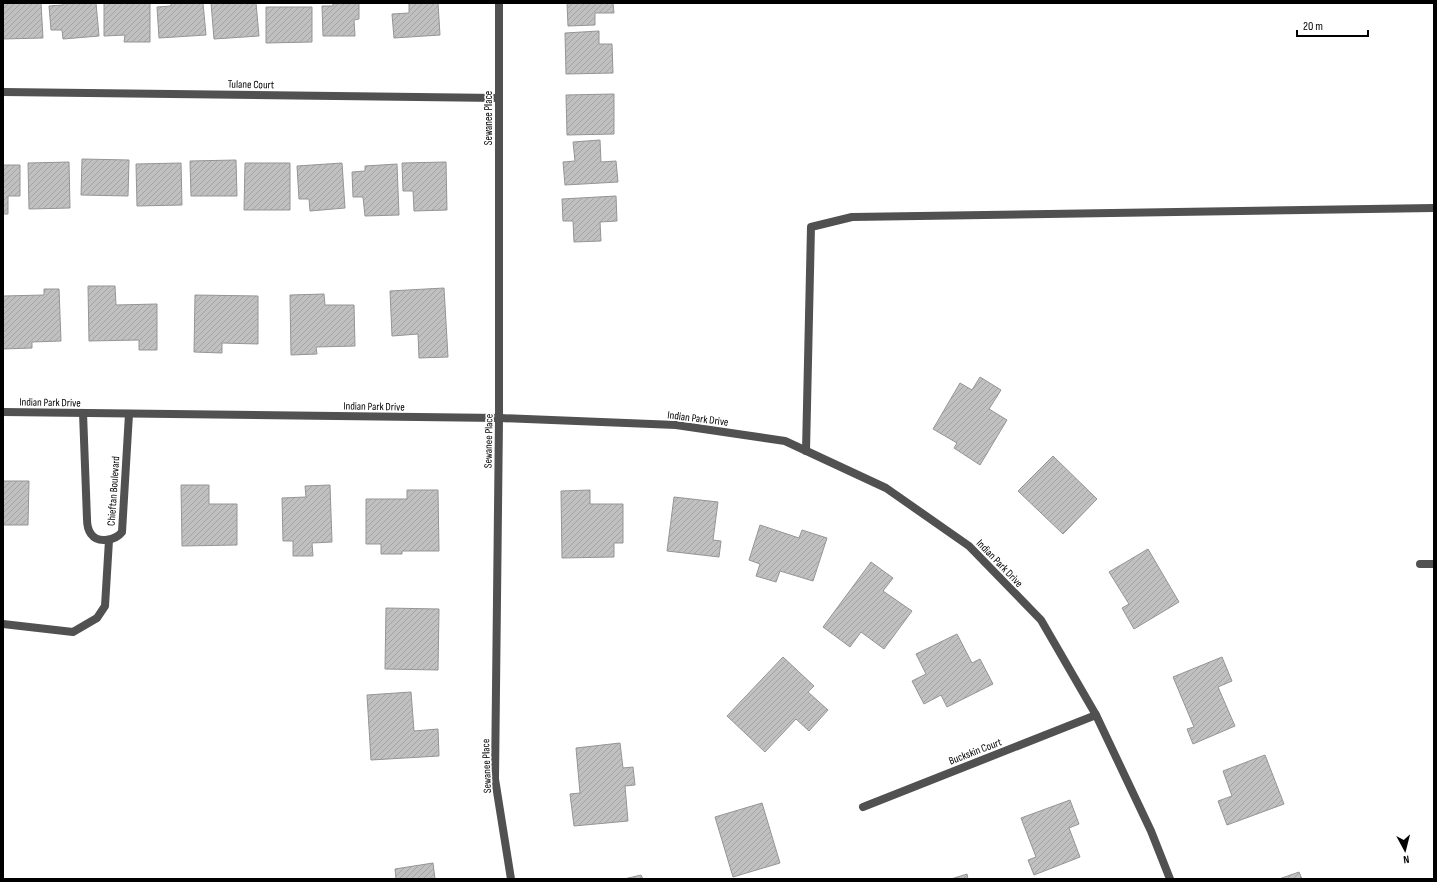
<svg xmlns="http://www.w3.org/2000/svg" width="1437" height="882" font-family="'Sofia Sans Condensed',sans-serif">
	<defs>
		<pattern id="building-hatch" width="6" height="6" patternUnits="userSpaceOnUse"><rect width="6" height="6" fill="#c0c0c0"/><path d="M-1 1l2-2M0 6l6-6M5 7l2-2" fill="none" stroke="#a3a3a3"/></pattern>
	</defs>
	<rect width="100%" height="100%" fill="#fff"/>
	<!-- building -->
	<g fill="url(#building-hatch)" stroke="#959595">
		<polygon points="3,3 41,3 43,38 3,39"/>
		<polygon points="63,3 96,3 99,36 63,39 62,30 51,30 49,6 63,5"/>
		<polygon points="104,3 150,3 150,42 124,42 125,35 104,36"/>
		<polygon points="171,3 203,3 206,35 159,38 157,7 171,6"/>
		<polygon points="211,3 256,3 259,36 214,39"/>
		<polygon points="333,3 359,3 359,19 354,20 355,36 323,36 322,6 333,6"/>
		<polygon points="409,3 438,3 440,35 394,38 392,14 409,13"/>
		<polygon points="567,3 613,3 614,13 595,13 595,25 568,26"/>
		<polygon points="266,7 312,7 312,42 266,43"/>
		<polygon points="599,31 599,44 612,44 613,73 566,74 565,33"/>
		<polygon points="614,94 614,134 567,135 566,95"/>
		<polygon points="600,140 601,162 616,161 618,182 565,185 563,162 575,161 573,142"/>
		<polygon points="82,159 129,160 128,196 81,195"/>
		<polygon points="236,160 237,196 191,196 190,161"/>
		<polygon points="69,162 70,208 29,209 28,163"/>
		<polygon points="446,162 447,210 414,211 413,191 403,191 402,163"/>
		<polygon points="181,163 182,205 137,206 136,164"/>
		<polygon points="245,163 290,163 290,210 244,210"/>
		<polygon points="342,163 345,208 310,211 309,199 299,199 297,166"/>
		<polygon points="397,164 399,215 365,216 363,197 353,197 352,172 365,171 365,166"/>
		<polygon points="3,165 20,165 20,196 8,196 8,214 3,214"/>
		<polygon points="616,196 617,221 600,222 601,241 574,242 573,221 563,221 562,199"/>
		<polygon points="88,286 115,286 116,305 157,304 157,350 139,350 139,340 89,341"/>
		<polygon points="444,288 448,357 419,358 418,334 392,336 390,291"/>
		<polygon points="44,289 59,289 61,341 32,342 32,348 3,349 3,296 44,295"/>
		<polygon points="324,294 325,305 354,305 355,346 316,347 317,354 291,355 290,295"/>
		<polygon points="195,295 258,296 258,344 222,343 222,353 194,352"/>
		<polygon points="980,377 1001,390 989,409 1007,420 980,465 954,448 957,443 933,429 960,383 972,390"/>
		<polygon points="1053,456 1097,499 1063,534 1018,491"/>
		<polygon points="3,481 29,481 28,525 3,525"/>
		<polygon points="181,485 209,485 209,504 237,504 237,545 182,546"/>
		<polygon points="330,485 332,542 312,543 313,556 293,556 293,541 283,541 282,498 306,497 305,486"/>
		<polygon points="407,490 438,490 439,551 402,551 402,554 381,554 381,544 366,544 366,499 407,499"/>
		<polygon points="590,490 590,504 623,504 623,543 614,543 614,557 562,558 561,491"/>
		<polygon points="674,497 718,502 713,540 721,541 719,557 667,551"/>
		<polygon points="760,525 799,538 802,530 827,538 813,581 780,571 776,582 756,576 760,564 749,560"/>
		<polygon points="1148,549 1179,602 1134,629 1122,608 1129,604 1109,572"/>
		<polygon points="871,562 893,578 883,591 912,611 884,649 861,632 850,647 823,627"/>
		<polygon points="386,608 439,609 438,670 385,669"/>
		<polygon points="957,634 972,663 980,659 993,684 947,707 941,695 924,704 912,681 926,674 916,654"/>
		<polygon points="783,657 814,686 808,692 828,710 809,731 796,719 765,752 727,716"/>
		<polygon points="1222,657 1232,681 1218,687 1235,726 1193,744 1187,729 1194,727 1173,677"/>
		<polygon points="411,692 414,731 438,729 439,756 371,760 367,695"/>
		<polygon points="620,743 623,768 633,767 635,785 625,786 628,821 574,826 570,794 580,793 576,748"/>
		<polygon points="1265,755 1284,804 1227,825 1218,801 1232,796 1223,771"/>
		<polygon points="1070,800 1079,824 1069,828 1080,857 1034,875 1028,860 1036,857 1021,818"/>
		<polygon points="762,803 780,863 733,877 715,817"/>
		<polygon points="433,863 435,879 396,879 395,869"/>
		<polygon points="1299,872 1302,879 1279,879"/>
		<polygon points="967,874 968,879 951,879"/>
		<polygon points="641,875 643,879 624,879"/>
	</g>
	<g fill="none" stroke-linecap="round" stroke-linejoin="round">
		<!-- service -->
		<polyline stroke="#515151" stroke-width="8" points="3,624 73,632 97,618 105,606 109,540"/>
		<!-- minor -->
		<g stroke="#515151" stroke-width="8">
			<polyline points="499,3 499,419 495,779 511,879"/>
			<polyline points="3,92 499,98"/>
			<polyline points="3,412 500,418 676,425 785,441 886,488 969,546 1041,620 1096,715 1151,831 1170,879"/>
			<path d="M 83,413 L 87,519 C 87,524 88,530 91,534 C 98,544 116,540 122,532 L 129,414"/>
			<polyline points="806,451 811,227 852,217 1434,208"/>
			<polyline points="1420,564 1434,564"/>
			<polyline points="863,807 1096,715"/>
		</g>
	</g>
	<g text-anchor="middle" stroke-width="3.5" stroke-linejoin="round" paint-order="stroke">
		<!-- street labels -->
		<g font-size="11" fill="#000" stroke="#fff">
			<text transform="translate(251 84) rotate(1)" y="4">Tulane Court</text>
			<text transform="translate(488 118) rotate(-90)" y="4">Sewanee Place</text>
			<text transform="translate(50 402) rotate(1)" y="4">Indian Park Drive</text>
			<text transform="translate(374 406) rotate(1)" y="4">Indian Park Drive</text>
			<text transform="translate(698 418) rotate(7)" y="4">Indian Park Drive</text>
			<text transform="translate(488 441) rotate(-89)" y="4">Sewanee Place</text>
			<text transform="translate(113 491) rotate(-86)" y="4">Chieftan Boulevard</text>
			<text transform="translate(1000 563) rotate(46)" y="4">Indian Park Drive</text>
			<text transform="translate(975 751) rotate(-21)" y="4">Buckskin Court</text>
			<text transform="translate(486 766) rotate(-92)" y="4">Sewanee Place</text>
		</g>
	</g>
	<!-- border -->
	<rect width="1437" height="882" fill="none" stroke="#000000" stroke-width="8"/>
	<!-- north arrow -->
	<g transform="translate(1405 850) rotate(173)" stroke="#ffffff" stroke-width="3" paint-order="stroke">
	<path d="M0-3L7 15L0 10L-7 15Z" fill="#000000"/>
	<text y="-6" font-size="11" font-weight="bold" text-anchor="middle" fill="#000000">N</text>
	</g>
	<!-- scale -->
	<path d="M1297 30v6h71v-6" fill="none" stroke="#000000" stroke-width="2"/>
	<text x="1303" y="30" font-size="12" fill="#000000" stroke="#ffffff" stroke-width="3" paint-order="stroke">20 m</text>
</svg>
